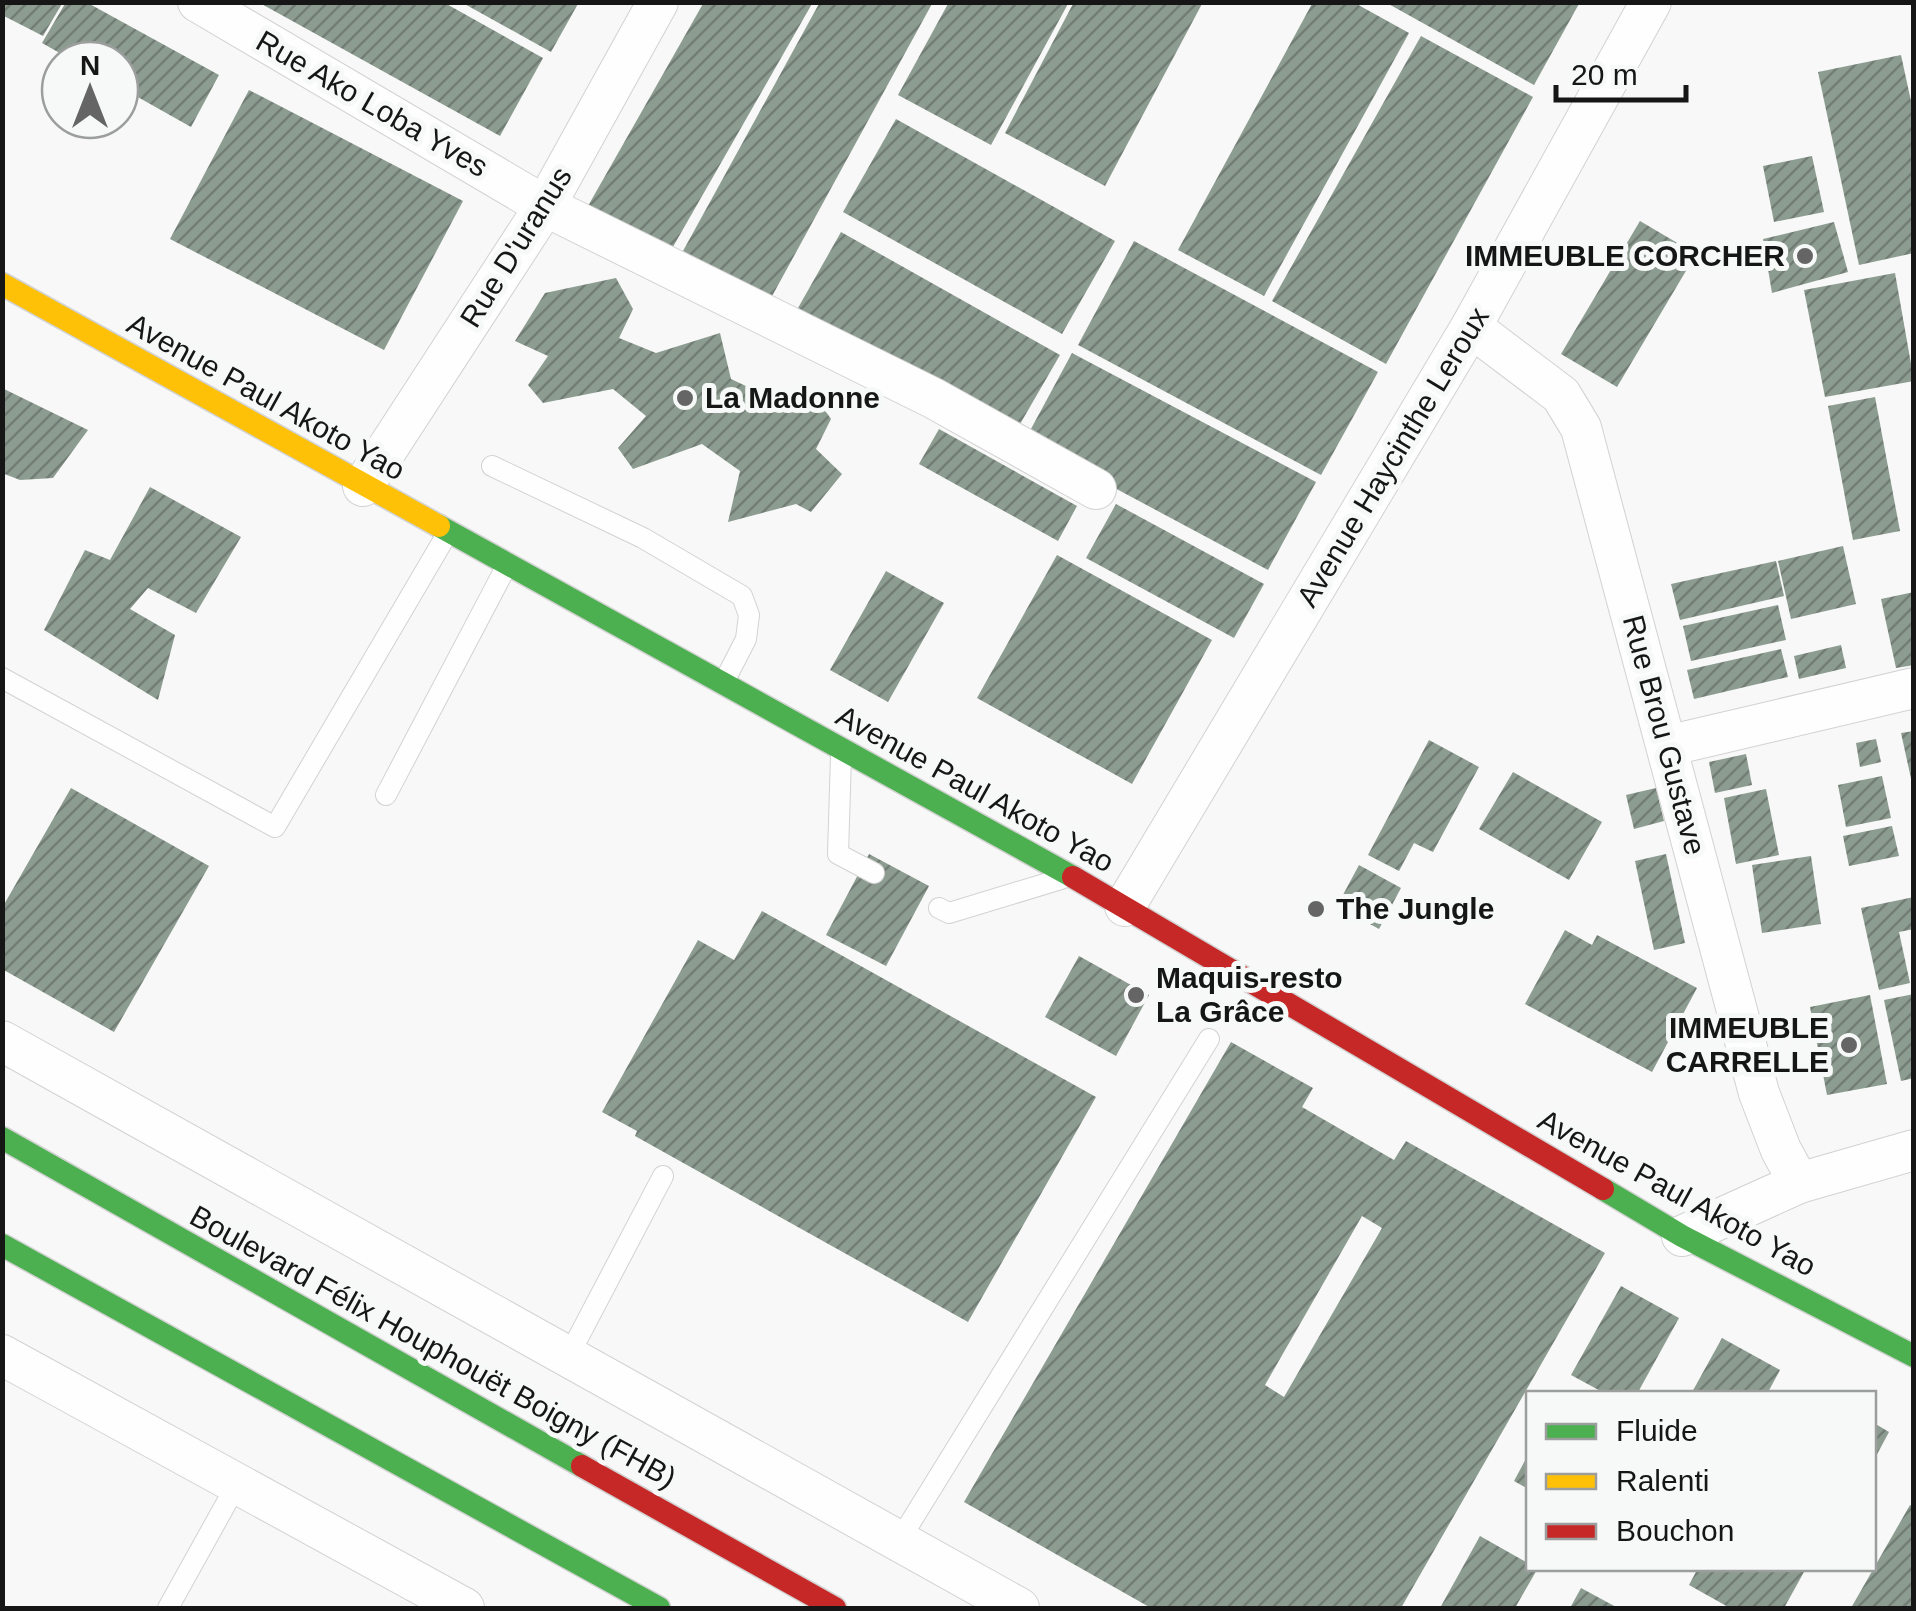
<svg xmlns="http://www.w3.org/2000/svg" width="1916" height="1611" font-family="Arial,sans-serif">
	<defs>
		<pattern id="building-hatch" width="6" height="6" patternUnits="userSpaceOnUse" patternTransform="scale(2.5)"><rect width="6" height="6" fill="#8d9c91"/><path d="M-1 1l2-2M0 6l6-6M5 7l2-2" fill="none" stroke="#727e75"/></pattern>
	</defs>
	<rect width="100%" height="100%" fill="#f7f8f7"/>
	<!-- building -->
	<g fill="url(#building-hatch)" fill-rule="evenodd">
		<polygon points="2,2 63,2 43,36 2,15"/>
		<polygon points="66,2 86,2 219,75 191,127 120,87 120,60 72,60 42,43"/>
		<polygon points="258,2 443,2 543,58 500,136"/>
		<polygon points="461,2 579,2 551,52"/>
		<polygon points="704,2 813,2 670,252 588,206"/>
		<polygon points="820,2 933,2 771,298 683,251"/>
		<polygon points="949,2 1069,2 991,145 898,95"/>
		<polygon points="1074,2 1203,2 1105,186 1005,133"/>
		<polygon points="1313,2 1353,2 1409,33 1264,296 1178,250"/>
		<polygon points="1385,2 1580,2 1534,85"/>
		<polygon points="1421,36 1533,97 1386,364 1272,301"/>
		<polygon points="1901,55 1914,115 1914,253 1859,265 1818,72"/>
		<polygon points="249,90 463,201 384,350 170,239"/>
		<polygon points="896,119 1115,241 1062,334 843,212"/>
		<polygon points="1812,156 1824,212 1774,222 1763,166"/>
		<polygon points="1640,221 1696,254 1617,387 1561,354"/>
		<polygon points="1834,222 1848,272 1772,293 1763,239"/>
		<polygon points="841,232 1060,355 1016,431 798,308"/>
		<polygon points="1134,241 1378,372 1321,475 1078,345"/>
		<polygon points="1895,273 1914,381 1825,397 1804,290"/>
		<polygon points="616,278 633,309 619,338 656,353 720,333 731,379 748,387 745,410 813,393 831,419 816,449 842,474 811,512 796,504 728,522 740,471 702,444 633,469 618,448 646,416 613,389 543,403 528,385 548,356 515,341 545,293"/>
		<polygon points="1072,353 1316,482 1268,570 1025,440"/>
		<polygon points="2,388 88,430 53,478 20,480 2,473"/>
		<polygon points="1875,397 1900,531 1853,540 1828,406"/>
		<polygon points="939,429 1077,506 1058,541 919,464"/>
		<polygon points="150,487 241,537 196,613 148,588 130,609 175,635 158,700 44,630 85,550 110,560"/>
		<polygon points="1116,504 1264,584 1234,638 1086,558"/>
		<polygon points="1843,546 1856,604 1791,619 1778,561"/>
		<polygon points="1057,555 1212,640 1132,784 977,698"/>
		<polygon points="1776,561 1784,596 1680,620 1671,584"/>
		<polygon points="886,571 944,603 888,702 830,670"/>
		<polygon points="1914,592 1914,665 1896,668 1881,599"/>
		<polygon points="1778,605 1786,640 1691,661 1683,626"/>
		<polygon points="1841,645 1846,668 1799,679 1794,656"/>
		<polygon points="1781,649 1788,677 1694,699 1687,670"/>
		<polygon points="1914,731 1914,783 1912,783 1901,733"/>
		<polygon points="1876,739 1881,762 1860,767 1856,743"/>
		<polygon points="1429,740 1479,767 1433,852 1414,843 1399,871 1368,855"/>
		<polygon points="1746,754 1752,785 1715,793 1709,762"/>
		<polygon points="1513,772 1602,822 1569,880 1479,829"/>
		<polygon points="1882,776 1891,818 1846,827 1838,785"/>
		<polygon points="71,788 209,866 114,1032 2,969 2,908"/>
		<polygon points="1656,788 1664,821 1634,829 1626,795"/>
		<polygon points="1766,789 1779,855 1736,864 1724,798"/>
		<polygon points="1892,826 1899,856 1849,866 1843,836"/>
		<polygon points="869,854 929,886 886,966 826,935"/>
		<polygon points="1666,854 1685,943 1654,950 1635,861"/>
		<polygon points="1811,856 1821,924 1762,933 1752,865"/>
		<polygon points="1359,865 1401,888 1379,929 1337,906"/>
		<polygon points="1914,897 1914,929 1899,932 1910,983 1879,990 1861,908"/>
		<polygon points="762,911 1096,1097 968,1322 635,1136 637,1131 602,1112 698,940 734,960"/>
		<polygon points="1565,930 1592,945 1597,935 1697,988 1652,1072 1525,1004"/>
		<polygon points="1079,956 1149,995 1116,1056 1045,1017"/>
		<polygon points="1914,994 1914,1078 1901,1081 1884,1000"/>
		<polygon points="1870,995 1887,1084 1827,1095 1810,1007"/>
		<path d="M 1231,1042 L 1313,1088 L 1302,1107 L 1394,1160 L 1406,1141 L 1605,1253 L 1401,1608 L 1151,1608 L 964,1502 ZM 1362,1216 L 1382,1228 L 1284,1397 L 1265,1385 Z"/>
		<polygon points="1621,1286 1679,1318 1637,1394 1606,1394 1571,1375"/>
		<polygon points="1722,1338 1780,1370 1767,1394 1691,1394"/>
		<polygon points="1874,1423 1889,1432 1874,1460"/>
		<polygon points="1528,1455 1528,1489 1514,1481"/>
		<polygon points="1910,1505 1914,1507 1914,1608 1851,1608"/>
		<polygon points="1480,1536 1528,1563 1528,1568 1538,1568 1515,1608 1440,1608"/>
		<polygon points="1698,1568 1798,1568 1804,1572 1784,1608 1730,1608 1689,1585"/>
		<polygon points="1581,1588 1618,1608 1570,1608"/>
	</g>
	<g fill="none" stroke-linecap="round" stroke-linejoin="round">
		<defs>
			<g id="lane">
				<polyline points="492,466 643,538 742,596 749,615 746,639 725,680"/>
				<polyline points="2,678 275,827 447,534"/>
				<polyline points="841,756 838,854 874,873"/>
				<polyline points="386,795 506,567"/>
				<polyline points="939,908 949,913 1061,879"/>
				<polyline points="568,1357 663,1176"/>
				<polyline points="899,1541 1209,1039"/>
				<polyline points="168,1608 237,1484"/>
			</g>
			<g id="street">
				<polyline points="198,2 545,206 933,398 1096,489"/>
				<polyline points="1471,327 1561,395 1581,428 1759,1093 1781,1150 1799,1183"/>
				<polyline points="363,486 545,206 658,2"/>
				<polyline points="1667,746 1914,688"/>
				<polyline points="1125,906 1471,327 1651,2"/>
				<polyline points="2,1041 1019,1608"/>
				<polyline points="1682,1236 1799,1183 1914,1150"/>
				<polyline points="2,1355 464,1608"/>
			</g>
			<g id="fast">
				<polyline points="439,526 1073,877"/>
				<polyline points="2,1138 582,1466"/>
				<polyline points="1603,1189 1682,1236 1914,1356"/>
				<polyline points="2,1245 659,1608"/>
			</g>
			<polyline id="slow" points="2,284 439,526"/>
			<g id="jam">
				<polyline points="1073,877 1603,1189"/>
				<polyline points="582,1466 835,1608"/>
			</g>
		</defs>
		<!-- lane casing -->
		<use href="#lane" stroke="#d1d2d1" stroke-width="22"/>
		<!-- street casing -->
		<use href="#street" stroke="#d1d2d1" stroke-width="42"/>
		<!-- fast casing -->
		<use href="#fast" stroke="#d1d2d1" stroke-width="25"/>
		<!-- slow casing -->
		<use href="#slow" stroke="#d1d2d1" stroke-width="25"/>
		<!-- jam casing -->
		<use href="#jam" stroke="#d1d2d1" stroke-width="25"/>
		<!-- lane -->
		<use href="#lane" stroke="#fefefe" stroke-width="20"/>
		<!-- street -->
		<use href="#street" stroke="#fefefe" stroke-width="40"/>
		<!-- fast -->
		<use href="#fast" stroke="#4caf50" stroke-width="22"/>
		<!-- slow -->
		<use href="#slow" stroke="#ffc107" stroke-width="22"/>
		<!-- jam -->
		<use href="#jam" stroke="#c62828" stroke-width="22"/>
	</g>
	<!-- markers -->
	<g fill="#646564" stroke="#f6f9f7" stroke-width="4">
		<circle cx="1805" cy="256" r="10"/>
		<circle cx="685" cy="398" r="10"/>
		<circle cx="1316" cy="909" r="10"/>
		<circle cx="1136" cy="995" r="10"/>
		<circle cx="1849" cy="1045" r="10"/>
	</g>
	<g text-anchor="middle" stroke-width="10" stroke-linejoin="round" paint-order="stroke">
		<!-- street labels -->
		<g font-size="30" fill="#151615" stroke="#f6f9f7">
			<text transform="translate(372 104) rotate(30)" y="10">Rue Ako Loba Yves</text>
			<text transform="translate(516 247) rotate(-58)" y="10">Rue D'uranus</text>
			<text transform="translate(266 397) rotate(29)" y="10">Avenue Paul Akoto Yao</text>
			<text transform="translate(1393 457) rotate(-59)" y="10">Avenue Haycinthe Leroux</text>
			<text transform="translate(1664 735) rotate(75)" y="10">Rue Brou Gustave</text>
			<text transform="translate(975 789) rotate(29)" y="10">Avenue Paul Akoto Yao</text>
			<text transform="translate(1677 1193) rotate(29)" y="10">Avenue Paul Akoto Yao</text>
			<text transform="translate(433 1347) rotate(29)" y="10">Boulevard Félix Houphouët Boigny (FHB)</text>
		</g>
		<!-- poi labels -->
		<g font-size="30" font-weight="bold" fill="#151615" stroke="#f6f9f7" text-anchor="start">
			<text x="1785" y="266" text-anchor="end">IMMEUBLE CORCHER</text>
			<text x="705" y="408">La Madonne</text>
			<text x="1336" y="919">The Jungle</text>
			<text x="1156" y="988">Maquis-resto<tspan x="1156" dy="34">La Grâce</tspan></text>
			<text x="1829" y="1038" text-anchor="end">IMMEUBLE<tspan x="1829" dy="34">CARRELLE</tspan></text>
		</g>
	</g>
	<!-- border -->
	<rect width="1916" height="1611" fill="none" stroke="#151615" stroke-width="10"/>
	<!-- legend -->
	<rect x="1526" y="1391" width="350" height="180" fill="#f6f9f7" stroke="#9c9e9d" stroke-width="2.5"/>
	<rect x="1546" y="1424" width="50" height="15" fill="#4caf50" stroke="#9c9e9d" stroke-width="2.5"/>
	<text x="1616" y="1441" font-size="30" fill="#151615">Fluide</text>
	<rect x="1546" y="1474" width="50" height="15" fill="#ffc107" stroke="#9c9e9d" stroke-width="2.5"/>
	<text x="1616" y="1491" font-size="30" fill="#151615">Ralenti</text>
	<rect x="1546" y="1524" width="50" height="15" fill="#c62828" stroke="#9c9e9d" stroke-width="2.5"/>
	<text x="1616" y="1541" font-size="30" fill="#151615">Bouchon</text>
	<!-- north arrow -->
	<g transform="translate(90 90)"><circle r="48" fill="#f6f9f7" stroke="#9c9e9d" stroke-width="2.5"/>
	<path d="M0-8L18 38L0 25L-18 38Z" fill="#646564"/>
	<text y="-15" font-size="28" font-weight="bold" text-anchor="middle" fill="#151615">N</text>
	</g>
	<!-- scale -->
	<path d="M1556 85v15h130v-15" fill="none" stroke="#151615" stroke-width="5"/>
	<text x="1571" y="85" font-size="30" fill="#151615" stroke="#f6f9f7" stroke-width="8" paint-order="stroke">20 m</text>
</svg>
